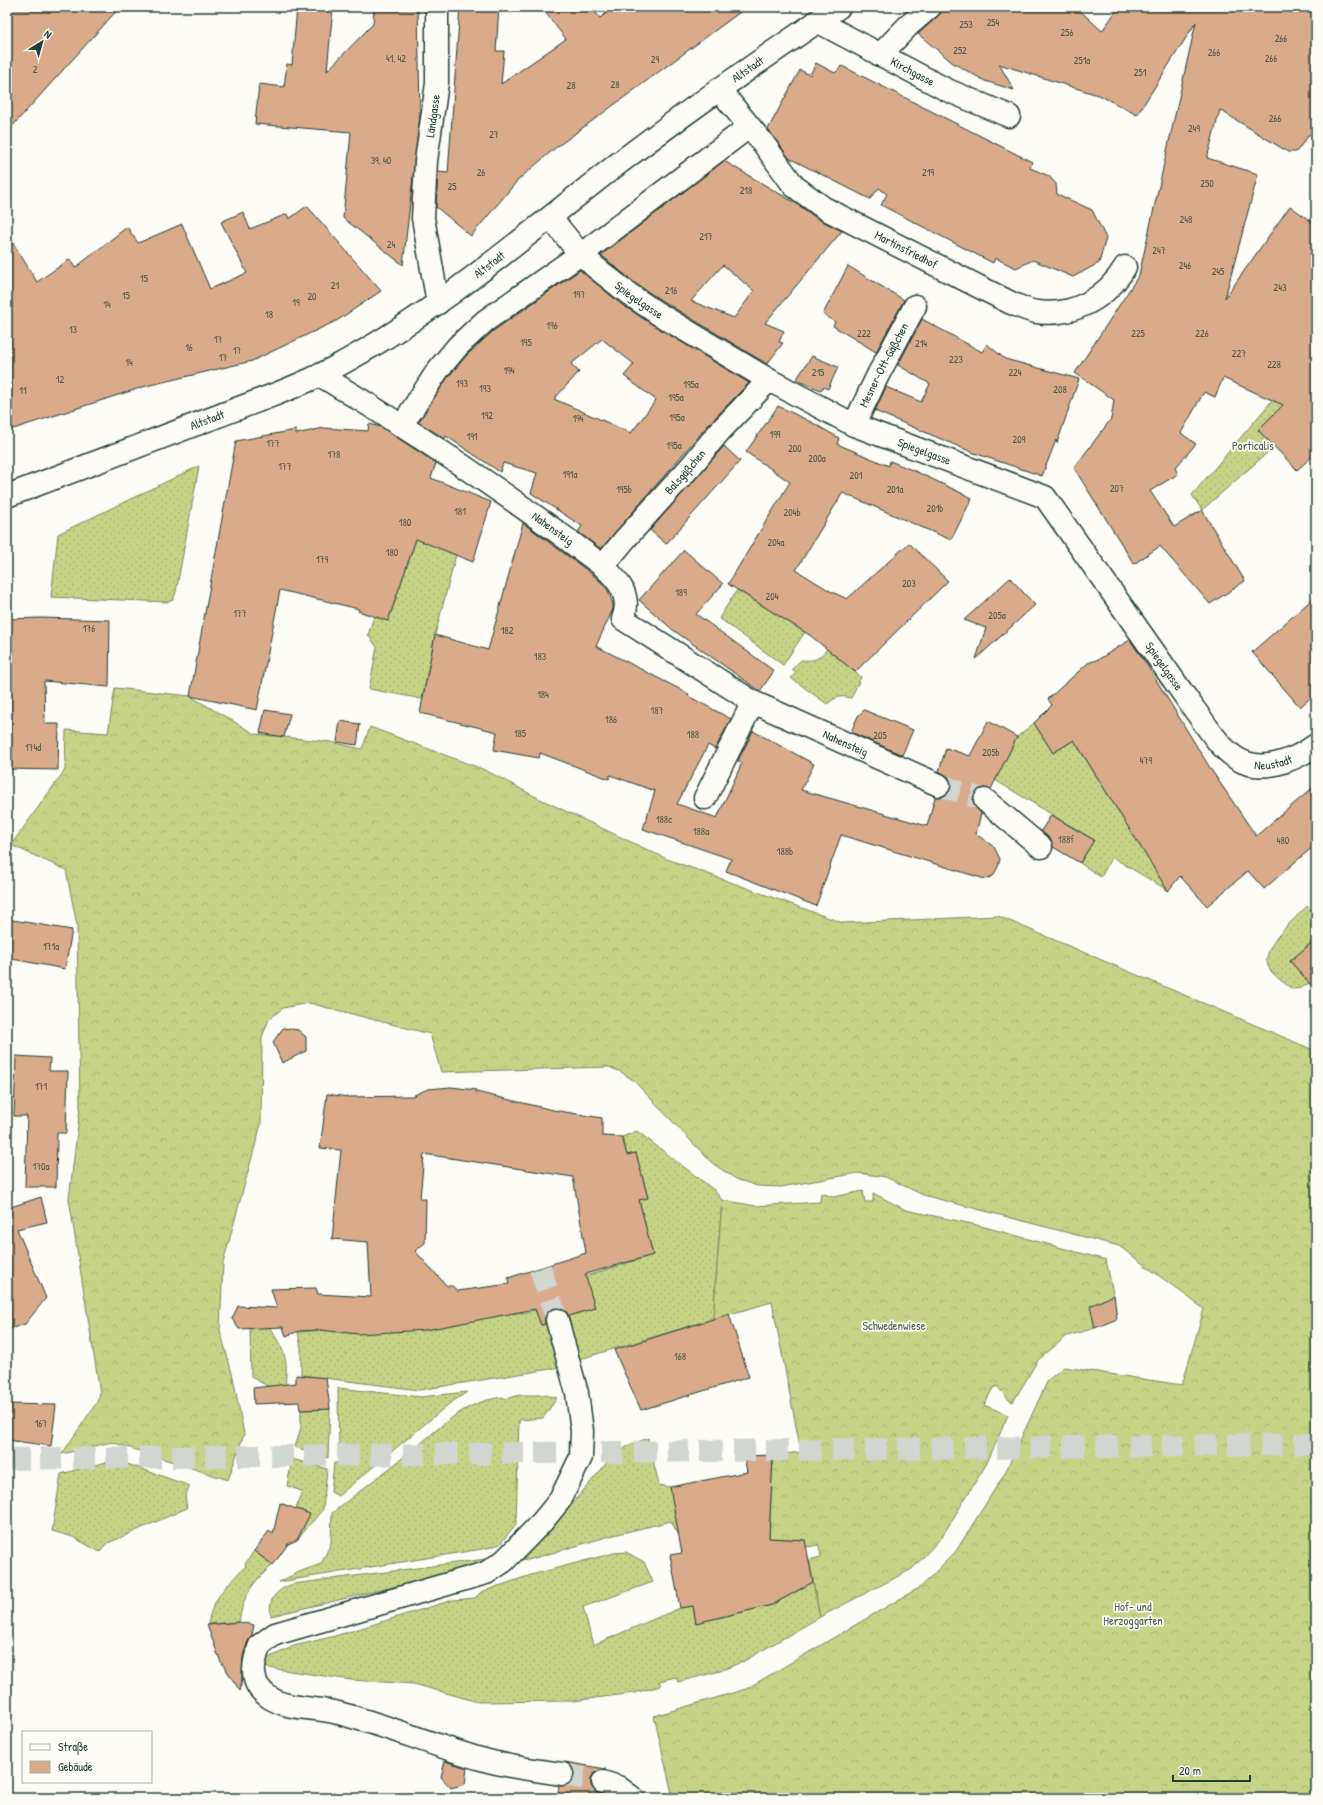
<svg xmlns="http://www.w3.org/2000/svg" width="1323" height="1805" font-family="'Patrick Hand',sans-serif">
	<defs>
		<pattern id="grass-dots" width="8" height="8" patternUnits="userSpaceOnUse"><rect width="8" height="8" fill="#c7d386"/><path d="M2 2h.1M6 6h.1" fill="none" stroke="#aab674" stroke-width="1.8" stroke-linecap="round"/></pattern>
		<pattern id="forest-crowns" width="20" height="18" patternUnits="userSpaceOnUse"><rect width="20" height="18" fill="#c7d386"/><path d="M2 6a3 3 0 1 1 6 0M12 15a3 3 0 1 1 6 0" fill="none" stroke="#aab674"/></pattern>
	</defs>
	<rect width="100%" height="100%" fill="#fdfcf7"/>
	<filter id="ink" filterUnits="userSpaceOnUse"><feTurbulence type="fractalNoise" baseFrequency=".025" numOctaves="2"/><feDisplacementMap in="SourceGraphic" scale="8" xChannelSelector="R" yChannelSelector="G"/><feConvolveMatrix kernelMatrix="1 2 1 2 8 2 1 2 1" color-interpolation-filters="sRGB"/></filter>
	<g filter="url(#ink)">
		<!-- grass -->
		<g fill="url(#grass-dots)" stroke="#73885d">
			<polygon points="1275,397 1283,405 1258,430 1274,447 1202,510 1192,495"/>
			<polygon points="199,466 176,592 173,600 168,602 51,597 58,534"/>
			<polygon points="423,519 456,555 435,635 422,699 369,689 377,647 368,635 374,616 388,621"/>
			<polygon points="737,590 805,632 783,665 719,618"/>
			<path d="M 827,649 L 861,677 L 851,698 C 840,695 836,697 827,704 L 791,678 L 796,672 L 792,669 L 801,660 C 814,661 819,660 827,649 Z"/>
			<polygon points="1034,723 1053,753 1074,740 1169,891 1112,857 1101,877 1080,863 1094,840 995,780 1017,737"/>
			<path d="M 1307,906 L 1316,917 L 1316,939 L 1290,961 L 1309,983 L 1301,988 L 1293,989 C 1285,984 1272,975 1268,966 C 1260,947 1295,919 1307,906 Z"/>
			<polygon points="637,1131 714,1190 722,1200 713,1319 580,1359 566,1317 570,1316 576,1279 653,1255 639,1200 648,1198 636,1153 627,1155 622,1137"/>
			<polygon points="535,1310 541,1325 547,1323 559,1366 557,1368 419,1390 301,1375 301,1348 298,1332 528,1312"/>
			<path d="M 261,1314 C 269,1328 282,1343 285,1358 C 288,1370 284,1384 286,1396 L 251,1377 L 250,1328 Z"/>
			<polygon points="338,1388 421,1397 467,1392 449,1404 338,1496 331,1492 334,1463 338,1463 339,1454"/>
			<path d="M 520,1395 L 545,1395 L 557,1398 L 543,1418 L 519,1420 L 516,1524 L 500,1544 L 488,1548 L 279,1582 L 299,1572 L 321,1564 L 331,1543 L 332,1513 C 358,1492 384,1473 410,1452 C 441,1428 461,1402 503,1397 L 506,1399 Z"/>
			<polygon points="330,1409 328,1458 295,1447 301,1428 301,1410"/>
			<polygon points="648,1438 659,1485 670,1487 675,1512 750,1538 678,1534 671,1521 610,1536 528,1560 521,1559 530,1547 552,1528 610,1459 629,1445"/>
			<polygon points="292,1459 327,1469 323,1509 297,1540 309,1514 296,1508 302,1491 287,1486"/>
			<polygon points="119,1461 190,1486 185,1496 187,1508 106,1544 100,1552 73,1537 52,1531 61,1474 102,1463"/>
			<path d="M 254,1551 L 273,1565 C 253,1581 243,1596 239,1622 L 208,1624 C 212,1599 228,1583 246,1566 L 245,1564 Z"/>
			<polygon points="626,1552 644,1562 653,1582 583,1607 593,1645 680,1608 693,1606 696,1623 772,1605 813,1582 820,1617 744,1661 720,1671 678,1682 676,1677 659,1681 661,1686 634,1693 573,1701 478,1702 414,1684 351,1680 263,1667 264,1660 294,1646 335,1636 453,1600 475,1598 481,1592 531,1575 614,1553"/>
			<path d="M 486,1559 L 465,1570 L 271,1616 C 267,1598 278,1589 293,1584 Z"/>
		</g>
		<!-- forest -->
		<g fill="url(#forest-crowns)" stroke="#73885d">
			<polygon points="115,688 190,696 255,734 331,742 362,749 370,727 485,770 538,798 667,859 843,923 998,916 1316,1051 1316,1798 673,1798 654,1716 746,1689 922,1586 956,1551 1005,1473 1048,1380 1064,1367 1182,1385 1204,1309 1119,1246 923,1195 886,1177 858,1173 781,1187 757,1186 736,1179 712,1163 633,1080 621,1072 609,1067 441,1072 430,1034 309,1003 283,1008 269,1019 262,1037 261,1124 223,1263 220,1330 233,1377 244,1434 228,1480 112,1442 62,1454 97,1402 100,1393 69,1199 80,1108 77,925 66,870 11,845 65,770 66,730 108,733"/>
			<polygon points="863,1191 865,1202 873,1202 873,1193 906,1210 977,1225 1106,1260 1114,1298 1109,1297 1091,1306 1095,1328 1067,1336 1038,1360 1013,1402 1009,1400 997,1386 993,1388 984,1405 1008,1415 987,1463 941,1538 912,1569 820,1617 809,1560 821,1557 819,1545 806,1547 805,1540 769,1538 773,1455 801,1452 772,1302 713,1319 722,1200 756,1206 820,1202 821,1193 833,1197"/>
		</g>
		<!-- building -->
		<g fill="#d9ab8b" stroke="#1f3d34" fill-rule="evenodd">
			<polygon points="7,7 120,7 7,132"/>
			<polygon points="297,7 333,7 327,71 373,24 374,7 418,7 420,115 403,265 343,218 351,132 255,124 259,84 284,87 287,64 292,65"/>
			<polygon points="460,7 499,7 496,51 504,51 501,84 566,39 541,7 591,7 600,18 614,7 747,7 554,149 518,180 471,236 436,207 438,172 448,173"/>
			<polygon points="942,7 1076,7 1102,31 1119,7 1316,7 1316,126 1296,152 1288,152 1220,110 1207,158 1258,174 1225,298 1290,206 1316,225 1316,453 1297,470 1258,430 1283,405 1223,378 1215,397 1204,392 1181,433 1196,444 1175,468 1178,474 1150,491 1174,527 1202,510 1245,581 1210,604 1160,546 1134,564 1074,468 1111,419 1114,400 1075,373 1139,275 1196,22 1137,115 1101,96 999,64 1014,90 985,81 953,63 918,34 938,16"/>
			<polygon points="816,63 835,73 842,66 1032,162 1030,168 1049,176 1056,184 1057,194 1092,210 1106,238 1099,263 1073,277 1033,260 1016,268 995,258 993,263 881,205 887,194 879,188 870,199 789,158 768,129 800,70 810,75"/>
			<path d="M 724,161 L 797,204 L 818,219 L 842,231 L 765,323 L 784,331 L 779,342 L 783,343 L 767,364 L 664,302 L 636,284 L 601,255 ZM 723,265 L 754,291 L 734,318 L 691,301 Z"/>
			<polygon points="307,206 381,291 338,320 252,361 146,386 7,431 7,233 37,282 70,259 75,268 127,227 138,243 182,224 210,289 247,273 221,222 243,212 250,229 287,214 289,219"/>
			<polygon points="848,266 904,300 876,352 833,326 835,322 823,314"/>
			<path d="M 580,270 L 621,304 L 650,323 L 749,383 L 709,424 L 601,549 L 578,532 L 582,526 L 531,493 L 537,473 L 503,463 L 500,472 L 446,436 L 445,439 L 418,422 L 448,377 L 467,355 L 493,331 ZM 602,339 L 634,364 L 624,376 L 656,400 L 631,433 L 554,399 L 579,372 L 571,364 Z"/>
			<polygon points="922,319 982,352 987,344 1005,359 1079,379 1057,443 1056,440 1042,476 974,453 875,411 886,387 921,402 930,384 898,365"/>
			<polygon points="812,356 838,367 828,389 823,387 821,390 796,380"/>
			<polygon points="778,406 813,423 839,438 837,444 889,466 890,461 917,472 972,498 951,540 843,493 842,494 796,570 830,591 847,599 909,543 948,581 855,672 811,636 728,584 790,482 746,452"/>
			<polygon points="369,424 381,427 436,463 431,478 491,502 473,562 416,539 388,621 358,611 359,609 280,590 257,710 190,696 236,441 296,430 296,434 324,428 368,431"/>
			<polygon points="724,446 740,461 666,544 650,530"/>
			<polygon points="523,523 584,568 599,580 608,590 613,604 613,609 596,646 689,694 688,696 731,719 715,749 708,745 677,804 717,818 742,763 738,761 753,731 814,764 801,790 927,826 935,797 946,795 951,790 951,783 949,778 939,771 946,748 970,756 988,721 1017,737 991,789 980,788 975,792 973,798 973,805 981,813 976,834 994,847 1000,859 998,867 993,876 985,879 841,835 816,906 726,871 731,859 643,829 655,791 610,775 609,779 540,753 539,758 494,750 497,732 420,713 435,635 488,650"/>
			<polygon points="684,550 723,584 696,614 774,671 760,691 673,630 639,600"/>
			<polygon points="1010,578 1035,605 976,659 986,628 964,620"/>
			<polygon points="1316,596 1316,693 1300,707 1252,652"/>
			<polygon points="41,618 110,620 109,687 44,681 45,724 59,724 58,770 7,769 7,619"/>
			<polygon points="1130,640 1147,665 1210,768 1256,836 1316,785 1316,844 1264,889 1248,871 1207,906 1180,876 1168,891 1074,740 1053,753 1034,723 1052,705 1048,699 1088,663 1099,659"/>
			<polygon points="265,710 290,714 284,737 260,733"/>
			<polygon points="864,710 913,730 902,755 851,732 858,716"/>
			<polygon points="340,721 360,724 357,745 337,742"/>
			<polygon points="1051,815 1094,840 1080,863 1053,847 1049,838 1041,831"/>
			<polygon points="7,919 72,930 65,969 7,958"/>
			<polygon points="1316,939 1316,991 1290,961"/>
			<polygon points="283,1028 298,1030 306,1037 306,1051 282,1063 273,1042"/>
			<polygon points="16,1056 50,1058 49,1071 68,1071 66,1133 57,1133 56,1187 25,1187 27,1116 14,1116"/>
			<path d="M 451,1087 L 476,1090 L 476,1092 L 553,1110 L 602,1118 L 602,1136 L 622,1137 L 627,1155 L 636,1153 L 648,1198 L 639,1200 L 653,1255 L 585,1274 L 595,1308 L 569,1316 L 566,1311 L 561,1308 L 553,1308 L 548,1311 L 545,1316 L 545,1324 L 541,1325 L 535,1309 L 426,1330 L 358,1334 L 320,1330 L 299,1331 L 286,1336 L 283,1327 L 239,1329 L 232,1319 L 238,1306 L 277,1308 L 271,1289 L 316,1288 L 318,1294 L 371,1297 L 368,1242 L 332,1239 L 341,1150 L 320,1148 L 327,1094 L 348,1097 L 412,1096 L 428,1089 ZM 424,1154 L 573,1177 L 586,1253 L 508,1278 L 509,1284 L 458,1291 L 452,1286 L 447,1286 L 415,1251 L 425,1243 L 426,1199 L 420,1199 Z"/>
			<polygon points="41,1197 47,1222 17,1229 46,1298 25,1324 7,1330 7,1206 8,1208"/>
			<polygon points="1114,1295 1117,1319 1095,1328 1090,1306"/>
			<polygon points="729,1314 749,1377 641,1410 614,1350"/>
			<polygon points="296,1375 326,1378 330,1409 300,1410 299,1402 254,1404 253,1388 296,1383"/>
			<polygon points="7,1404 56,1405 51,1446 7,1440"/>
			<polygon points="773,1455 769,1538 805,1540 813,1582 772,1605 696,1623 693,1606 680,1608 670,1555 682,1553 670,1487 747,1472 744,1456"/>
			<polygon points="280,1503 310,1514 297,1540 288,1544 273,1565 254,1551 269,1531 273,1534"/>
			<polygon points="239,1622 254,1625 252,1635 248,1641 243,1656 242,1679 240,1691 220,1660 207,1625"/>
			<polygon points="445,1761 467,1768 465,1784 451,1788 441,1777"/>
			<polygon points="565,1762 606,1769 595,1772 591,1778 591,1785 594,1791 601,1795 600,1798 557,1798 559,1786 567,1785 572,1782 574,1776 573,1769"/>
		</g>
		<g fill="none" stroke-linecap="round" stroke-linejoin="round">
			<!-- street-tunnel -->
			<g stroke="#d1d6d0" stroke-width="22" stroke-dasharray="22 11" stroke-linecap="butt">
				<polyline points="939,785 985,800"/>
				<polyline points="540,1268 557,1320"/>
				<polyline points="562,1774 603,1782"/>
			</g>
			<!-- secondary-tunnel -->
			<polyline stroke="#d1d6d0" stroke-width="22" stroke-dasharray="22 11" stroke-linecap="butt" points="7,1459 1316,1444"/>
			<defs>
				<g id="street">
					<polyline points="437,7 437,83 426,161 423,218 438,303"/>
					<path id="s1" d="M 817,21 L 947,90 L 1009,116"/>
					<polyline points="880,55 908,26 930,7"/>
					<path id="s2" d="M 719,89 L 763,143 L 794,186 L 824,208 L 1011,303 C 1019,306 1028,311 1037,312 C 1073,317 1107,298 1125,267"/>
					<path id="s3" d="M 551,218 L 576,249 L 595,267 L 629,294 L 657,313 L 769,380 L 854,425 L 1045,497 L 1194,709 C 1207,726 1218,746 1236,758 C 1261,775 1295,760 1316,745"/>
					<polyline points="587,250 742,132"/>
					<path id="s4" d="M 320,375 C 418,434 512,497 603,566 C 619,581 632,596 623,619 L 753,702 L 939,785"/>
					<polyline points="410,413 438,370 458,346 485,321 572,260"/>
					<path id="s5" d="M 854,425 L 878,375 L 915,306"/>
					<path id="s6" d="M 7,496 L 276,394 C 291,388 306,382 320,375 C 431,319 525,235 623,160 C 693,107 766,56 839,7"/>
					<path id="s7" d="M 603,566 L 626,538 L 691,466 L 719,432 L 769,380"/>
					<polyline points="705,798 753,702"/>
					<polyline points="985,800 1041,847"/>
					<path d="M 557,1320 L 577,1393 L 582,1431 L 581,1457 L 560,1500 L 542,1522 L 504,1561 L 486,1573 L 275,1634 L 260,1645 C 253,1662 249,1681 265,1694 C 283,1710 312,1707 334,1712 C 384,1724 432,1745 481,1759 C 507,1767 535,1770 562,1774"/>
					<polyline points="603,1782 618,1787 633,1798"/>
				</g>
			</defs>
			<!-- street casing -->
			<use href="#street" stroke="#1f3d34" stroke-width="25"/>
			<!-- street -->
			<use href="#street" stroke="#fdfcf7" stroke-width="22"/>
		</g>
	</g>
	<g text-anchor="middle" stroke-width="3.5" stroke-linejoin="round" paint-order="stroke">
		<!-- number labels -->
		<g font-size="10" fill="#4e584a">
			<text x="993" y="26">254</text>
			<text x="966" y="28">253</text>
			<text x="1067" y="36">256</text>
			<text x="1281" y="42">266</text>
			<text x="960" y="54">252</text>
			<text x="1214" y="56">266</text>
			<text x="396" y="62">41, 42</text>
			<text x="1271" y="62">266</text>
			<text x="655" y="63">29</text>
			<text x="1082" y="64">251a</text>
			<text x="35" y="73">2</text>
			<text x="1140" y="76">251</text>
			<text x="615" y="88">28</text>
			<text x="571" y="89">28</text>
			<text x="1275" y="122">266</text>
			<text x="1194" y="132">249</text>
			<text x="494" y="138">27</text>
			<text x="381" y="164">39, 40</text>
			<text x="481" y="176">26</text>
			<text x="928" y="176">219</text>
			<text x="1207" y="187">250</text>
			<text x="452" y="190">25</text>
			<text x="746" y="194">218</text>
			<text x="1186" y="223">248</text>
			<text x="706" y="240">217</text>
			<text x="391" y="248">24</text>
			<text x="1159" y="254">247</text>
			<text x="1185" y="269">246</text>
			<text x="1218" y="275">245</text>
			<text x="144" y="282">15</text>
			<text x="335" y="289">21</text>
			<text x="1280" y="291">243</text>
			<text x="671" y="294">216</text>
			<text x="579" y="298">197</text>
			<text x="126" y="299">15</text>
			<text x="312" y="300">20</text>
			<text x="296" y="306">19</text>
			<text x="107" y="308">14</text>
			<text x="269" y="318">18</text>
			<text x="552" y="329">196</text>
			<text x="73" y="333">13</text>
			<text x="864" y="337">222</text>
			<text x="1138" y="337">225</text>
			<text x="1202" y="337">226</text>
			<text x="218" y="343">17</text>
			<text x="526" y="346">195</text>
			<text x="921" y="347">214</text>
			<text x="189" y="351">16</text>
			<text x="237" y="354">17</text>
			<text x="1239" y="357">227</text>
			<text x="223" y="361">17</text>
			<text x="956" y="363">223</text>
			<text x="129" y="366">14</text>
			<text x="1274" y="368">228</text>
			<text x="509" y="374">194</text>
			<text x="818" y="376">215</text>
			<text x="1015" y="376">224</text>
			<text x="60" y="383">12</text>
			<text x="462" y="387">193</text>
			<text x="691" y="388">195a</text>
			<text x="485" y="392">193</text>
			<text x="1060" y="393">208</text>
			<text x="23" y="394">11</text>
			<text x="676" y="401">195a</text>
			<text x="487" y="419">192</text>
			<text x="677" y="421">195a</text>
			<text x="578" y="422">194</text>
			<text x="775" y="438">199</text>
			<text x="472" y="440">191</text>
			<text x="1019" y="443">209</text>
			<text x="273" y="447">177</text>
			<text x="674" y="449">195a</text>
			<text x="795" y="452">200</text>
			<text x="334" y="458">178</text>
			<text x="817" y="462">200a</text>
			<text x="285" y="470">177</text>
			<text x="570" y="478">191a</text>
			<text x="856" y="479">201</text>
			<text x="1117" y="492">207</text>
			<text x="624" y="493">195b</text>
			<text x="895" y="493">201a</text>
			<text x="935" y="512">201b</text>
			<text x="460" y="515">181</text>
			<text x="792" y="516">204b</text>
			<text x="405" y="526">180</text>
			<text x="776" y="546">204a</text>
			<text x="392" y="556">180</text>
			<text x="322" y="563">179</text>
			<text x="909" y="587">203</text>
			<text x="681" y="596">189</text>
			<text x="772" y="600">204</text>
			<text x="240" y="617">177</text>
			<text x="997" y="619">205a</text>
			<text x="89" y="632">176</text>
			<text x="507" y="634">182</text>
			<text x="540" y="660">183</text>
			<text x="543" y="698">184</text>
			<text x="657" y="714">187</text>
			<text x="611" y="723">186</text>
			<text x="520" y="737">185</text>
			<text x="693" y="738">188</text>
			<text x="880" y="739">205</text>
			<text x="33" y="751">174d</text>
			<text x="991" y="756">205b</text>
			<text x="1146" y="764">479</text>
			<text x="664" y="823">188c</text>
			<text x="701" y="835">188a</text>
			<text x="1066" y="843">188f</text>
			<text x="1283" y="844">480</text>
			<text x="785" y="855">188b</text>
			<text x="51" y="950">171a</text>
			<text x="41" y="1090">171</text>
			<text x="41" y="1170">170a</text>
			<text x="680" y="1360">168</text>
			<text x="41" y="1427">167</text>
		</g>
		<!-- street labels -->
		<g font-size="12" fill="#1f3d34" stroke="#fdfcf7">
			<text dy="4" stroke="none"><textPath href="#s6" startOffset="862">Altstadt</textPath></text>
			<text dy="4" stroke="none"><textPath href="#s1" startOffset="108">Kirchgasse</textPath></text>
			<text transform="translate(433 116) rotate(-82)" y="4">Ländgasse</text>
			<text dy="4" stroke="none"><textPath href="#s2" startOffset="252">Martinsfriedhof</textPath></text>
			<text dy="4" stroke="none"><textPath href="#s6" startOffset="538">Altstadt</textPath></text>
			<text dy="4" stroke="none"><textPath href="#s3" startOffset="121">Spiegelgasse</textPath></text>
			<text dy="4" stroke="none"><textPath href="#s5" startOffset="67">Mesner-Ott-Gäßchen</textPath></text>
			<text dy="4" stroke="none"><textPath href="#s6" startOffset="214">Altstadt</textPath></text>
			<text dy="4" stroke="none"><textPath href="#s3" startOffset="445">Spiegelgasse</textPath></text>
			<text dy="4" stroke="none"><textPath href="#s7" startOffset="125">Balsgäßchen</textPath></text>
			<text dy="4" stroke="none"><textPath href="#s4" startOffset="279">Nahensteig</textPath></text>
			<text dy="4" stroke="none"><textPath href="#s3" startOffset="781">Spiegelgasse</textPath></text>
			<text dy="4" stroke="none"><textPath href="#s4" startOffset="658">Nahensteig</textPath></text>
			<text dy="4" stroke="none"><textPath href="#s3" startOffset="937">Neustadt</textPath></text>
		</g>
		<!-- park labels -->
		<g font-size="12" fill="#496248" stroke="#fdfcf7">
			<text x="1253" y="450">Porticalis</text>
			<text x="894" y="1330">Schwedenwiese</text>
			<text x="1133" y="1611">Hof- und<tspan x="1133" dy="14">Herzoggarten</tspan></text>
		</g>
	</g>
	<!-- margin -->
	<rect width="1323" height="1805" fill="none" stroke="#fdfcf7" stroke-width="24"/>
	<rect x="12" y="12" width="1299" height="1781" fill="none" stroke="#1f3d34" stroke-width="1.5" filter="url(#ink)"/>
	<!-- legend -->
	<rect x="22" y="1731" width="130" height="52" fill="#fdfcf7" stroke="#a4b0a9"/>
	<rect x="30" y="1744" width="20" height="6" fill="#fdfcf7" stroke="#a4b0a9"/>
	<text x="58" y="1751" font-size="12" fill="#1f3d34">Straße</text>
	<rect x="30" y="1761" width="20" height="12" fill="#d9ab8b" stroke="#a4b0a9"/>
	<text x="58" y="1771" font-size="12" fill="#1f3d34">Gebäude</text>
	<!-- north arrow -->
	<g transform="translate(42 42) rotate(37)" stroke="#fdfcf7" stroke-width="3" paint-order="stroke">
	<path d="M0-3L7 15L0 10L-7 15Z" fill="#1f3d34"/>
	<text y="-6" font-size="11" font-weight="bold" text-anchor="middle" fill="#1f3d34">N</text>
	</g>
	<!-- scale -->
	<path d="M1173 1775v6h77v-6" fill="none" stroke="#1f3d34" stroke-width="2"/>
	<text x="1179" y="1775" font-size="12" fill="#1f3d34" stroke="#fdfcf7" stroke-width="3" paint-order="stroke">20 m</text>
</svg>
